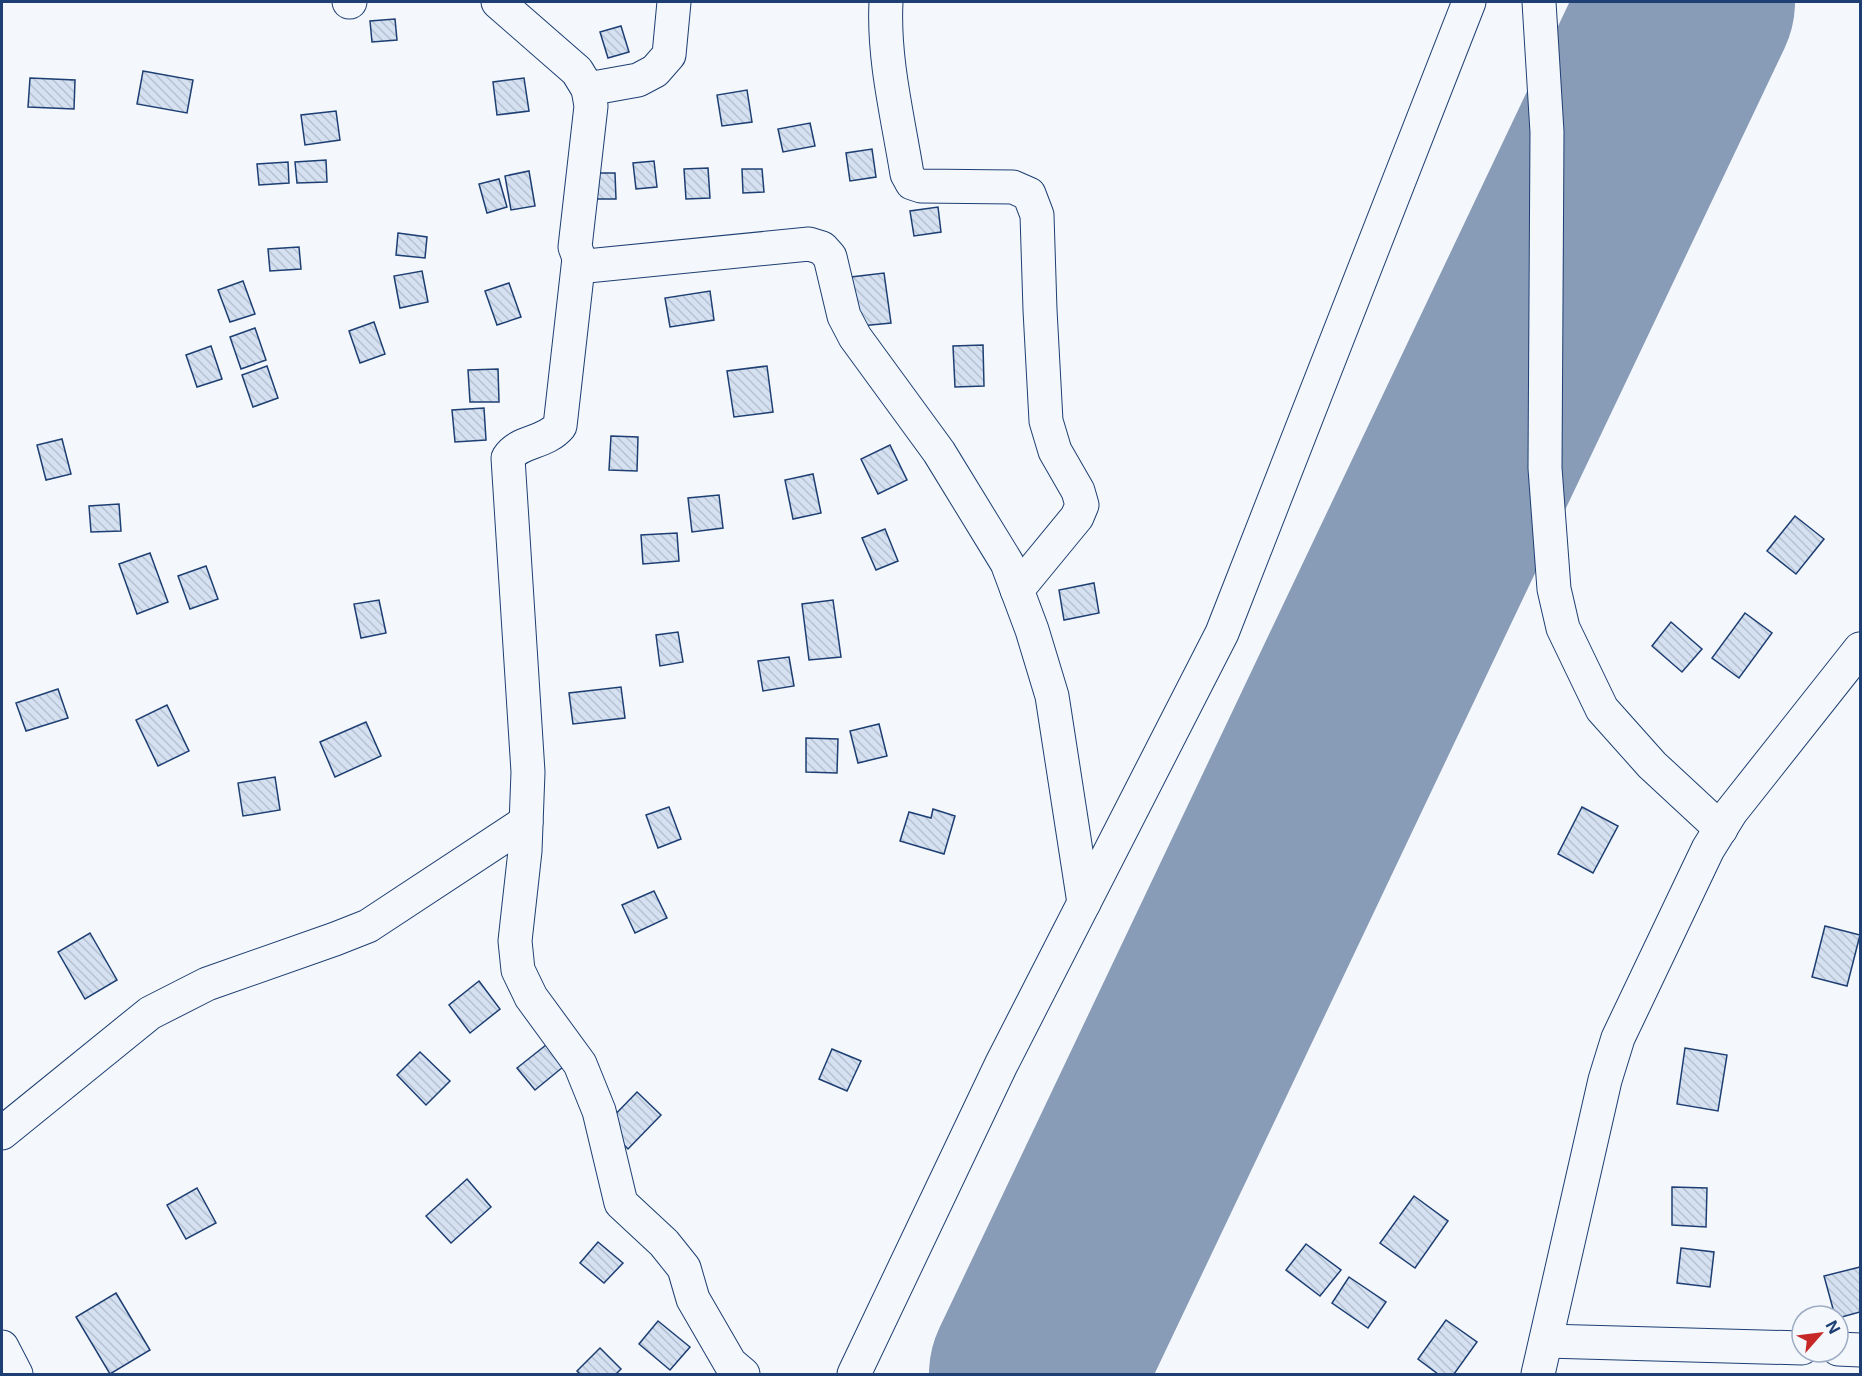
<svg xmlns="http://www.w3.org/2000/svg" width="1862" height="1376" font-family="Inter,sans-serif">
	<defs>
		<pattern id="building-back-hatch" width="6" height="6" patternUnits="userSpaceOnUse" patternTransform="scale(1.5)"><rect width="6" height="6" fill="#d5e0f0"/><path d="M-1 5l2 2M0 0l6 6M5-1l2 2" fill="none" stroke="#b6c1d1"/></pattern>
	</defs>
	<rect width="100%" height="100%" fill="#f4f7fb"/>
	<g fill="none" stroke-linecap="round" stroke-linejoin="round">
		<!-- runway -->
		<polyline stroke="#889bb7" stroke-width="214" points="1036,1374 1688,2"/>
	</g>
	<!-- building -->
	<g fill="url(#building-back-hatch)" stroke="#1d3f73" stroke-width="1.5">
		<polygon points="395,19 397,40 372,42 370,21"/>
		<polygon points="621,26 629,52 608,58 600,32"/>
		<polygon points="143,71 193,80 187,113 137,104"/>
		<polygon points="30,78 75,80 74,109 28,107"/>
		<polygon points="524,78 529,111 497,115 493,82"/>
		<polygon points="747,90 752,122 722,126 717,95"/>
		<polygon points="336,111 340,140 305,145 301,115"/>
		<polygon points="810,123 815,146 783,152 778,129"/>
		<polygon points="872,149 876,177 850,181 846,153"/>
		<polygon points="326,160 327,182 297,183 295,162"/>
		<polygon points="654,161 657,187 636,189 633,163"/>
		<polygon points="288,162 289,183 259,185 257,164"/>
		<polygon points="708,168 710,198 686,199 684,169"/>
		<polygon points="742,169 762,169 764,192 743,193"/>
		<polygon points="529,171 535,206 511,210 505,176"/>
		<polygon points="589,173 615,173 616,199 589,199"/>
		<polygon points="499,179 507,207 487,213 479,184"/>
		<polygon points="938,207 941,232 914,236 910,211"/>
		<polygon points="398,233 427,237 425,258 396,255"/>
		<polygon points="299,247 301,269 270,271 268,249"/>
		<polygon points="422,271 428,302 400,308 394,276"/>
		<polygon points="884,273 891,323 850,327 843,278"/>
		<polygon points="243,281 255,314 230,322 218,290"/>
		<polygon points="509,283 521,317 497,325 485,291"/>
		<polygon points="710,291 714,320 670,327 665,298"/>
		<polygon points="374,322 385,354 360,363 349,331"/>
		<polygon points="255,328 266,360 241,369 230,337"/>
		<polygon points="983,345 984,386 955,387 953,346"/>
		<polygon points="211,346 222,379 197,387 186,355"/>
		<polygon points="267,366 278,398 253,407 242,375"/>
		<polygon points="767,366 773,412 734,417 727,371"/>
		<polygon points="498,369 499,402 470,402 468,370"/>
		<polygon points="484,408 486,440 455,442 452,410"/>
		<polygon points="611,436 638,437 637,471 609,470"/>
		<polygon points="62,439 71,474 46,480 37,445"/>
		<polygon points="890,445 907,480 878,494 861,459"/>
		<polygon points="813,474 821,513 793,519 785,480"/>
		<polygon points="719,495 723,528 692,532 688,498"/>
		<polygon points="119,504 121,531 91,532 89,506"/>
		<polygon points="1795,516 1824,539 1796,574 1767,551"/>
		<polygon points="885,529 898,561 876,570 862,538"/>
		<polygon points="677,533 679,561 643,564 641,535"/>
		<polygon points="150,553 168,602 137,614 119,564"/>
		<polygon points="206,566 218,599 190,609 178,576"/>
		<polygon points="1094,583 1099,613 1064,620 1059,590"/>
		<polygon points="379,600 386,633 361,638 354,604"/>
		<polygon points="833,600 841,657 809,660 802,604"/>
		<polygon points="1745,613 1772,633 1739,678 1712,658"/>
		<polygon points="1671,622 1702,649 1682,672 1652,646"/>
		<polygon points="678,632 683,662 660,666 656,635"/>
		<polygon points="789,657 794,686 763,691 758,661"/>
		<polygon points="621,687 625,718 573,724 569,693"/>
		<polygon points="58,689 68,718 26,731 16,703"/>
		<polygon points="167,705 189,751 158,766 136,720"/>
		<polygon points="366,722 381,756 335,777 320,742"/>
		<polygon points="879,724 887,756 858,763 850,731"/>
		<polygon points="806,738 838,739 837,773 806,772"/>
		<polygon points="275,777 280,810 243,816 238,783"/>
		<polygon points="669,807 681,839 658,848 646,815"/>
		<polygon points="1582,807 1618,826 1593,873 1558,854"/>
		<polygon points="933,809 955,816 944,854 900,841 909,812 931,818"/>
		<polygon points="654,891 667,918 635,933 622,905"/>
		<polygon points="1825,926 1860,935 1847,986 1812,977"/>
		<polygon points="90,933 117,980 85,999 58,952"/>
		<polygon points="479,981 500,1009 470,1033 449,1005"/>
		<polygon points="546,1045 563,1067 535,1090 517,1068"/>
		<polygon points="1685,1048 1727,1055 1718,1111 1677,1104"/>
		<polygon points="832,1049 861,1061 847,1091 819,1079"/>
		<polygon points="420,1052 450,1081 426,1105 397,1075"/>
		<polygon points="637,1092 661,1115 628,1149 605,1125"/>
		<polygon points="467,1179 491,1207 451,1243 426,1216"/>
		<polygon points="1672,1187 1707,1188 1706,1227 1672,1225"/>
		<polygon points="197,1188 216,1223 186,1239 167,1205"/>
		<polygon points="1414,1196 1448,1221 1415,1268 1380,1243"/>
		<polygon points="598,1242 623,1263 604,1283 580,1263"/>
		<polygon points="1306,1244 1341,1270 1320,1296 1286,1270"/>
		<polygon points="1681,1248 1714,1252 1710,1287 1677,1283"/>
		<polygon points="1860,1267 1860,1312 1838,1318 1838,1316 1835,1316 1824,1276"/>
		<polygon points="1349,1277 1386,1302 1368,1328 1332,1303"/>
		<polygon points="116,1293 150,1350 110,1374 76,1317"/>
		<polygon points="1446,1320 1477,1342 1454,1374 1438,1374 1418,1359"/>
		<polygon points="658,1321 690,1347 670,1370 639,1344"/>
		<polygon points="600,1348 621,1369 616,1374 580,1374 577,1371"/>
	</g>
	<g fill="none" stroke-linecap="round" stroke-linejoin="round">
		<defs>
			<g id="minor">
				<polyline points="349,2 350,2"/>
				<polyline points="498,2 577,71 588,89 591,106 575,247 579,258 587,266 809,244 822,248 830,257 844,316 855,337 939,452 1007,563 1032,630 1052,696 1084,903"/>
				<path d="M 886,2 C 883,59 898,118 907,174 L 912,183 L 921,186 L 1013,187 L 1029,194 L 1037,215 L 1040,310 L 1046,421 L 1055,451 L 1078,491 L 1082,505 L 1077,517 L 1017,590"/>
				<polyline points="1539,2 1547,132 1545,468 1554,589 1563,628 1602,709 1652,765 1721,829"/>
				<polyline points="588,89 638,80 655,71 669,55 674,2"/>
				<path d="M 579,258 L 560,426 C 545,444 519,440 508,458 L 528,772 L 525,851 L 515,941 L 518,970 L 531,997 L 580,1064 L 599,1111 L 621,1203 L 664,1243 L 684,1268 L 693,1299 L 730,1363 L 743,1374"/>
				<polyline points="2,1133 150,1013 207,984 335,939 368,926 526,822"/>
				<polyline points="1546,1341 1802,1348"/>
				<polyline points="2,1347 16,1374"/>
				<polyline points="1838,1349 1860,1350"/>
				<polyline points="854,1374 1001,1065 1222,633 1469,2"/>
				<polyline points="1538,1374 1605,1080 1618,1038 1708,849 1731,812 1860,649"/>
			</g>
		</defs>
		<!-- minor casing -->
		<use href="#minor" stroke="#1d3f73" stroke-width="35"/>
		<!-- minor -->
		<use href="#minor" stroke="#f4f7fb" stroke-width="33"/>
	</g>
	<!-- border -->
	<rect width="1862" height="1376" fill="none" stroke="#1d3f73" stroke-width="6"/>
	<!-- north arrow -->
	<g transform="translate(1820 1334) rotate(62)"><circle r="28" fill="#f4f7fb" stroke="#9eadc5" stroke-width="1.5"/>
	<path d="M0-4.5L10 22L0 15L-10 22Z" fill="#c62828"/>
	<text y="-9" font-size="16" font-weight="bold" text-anchor="middle" fill="#1d3f73">N</text>
	</g>
</svg>
